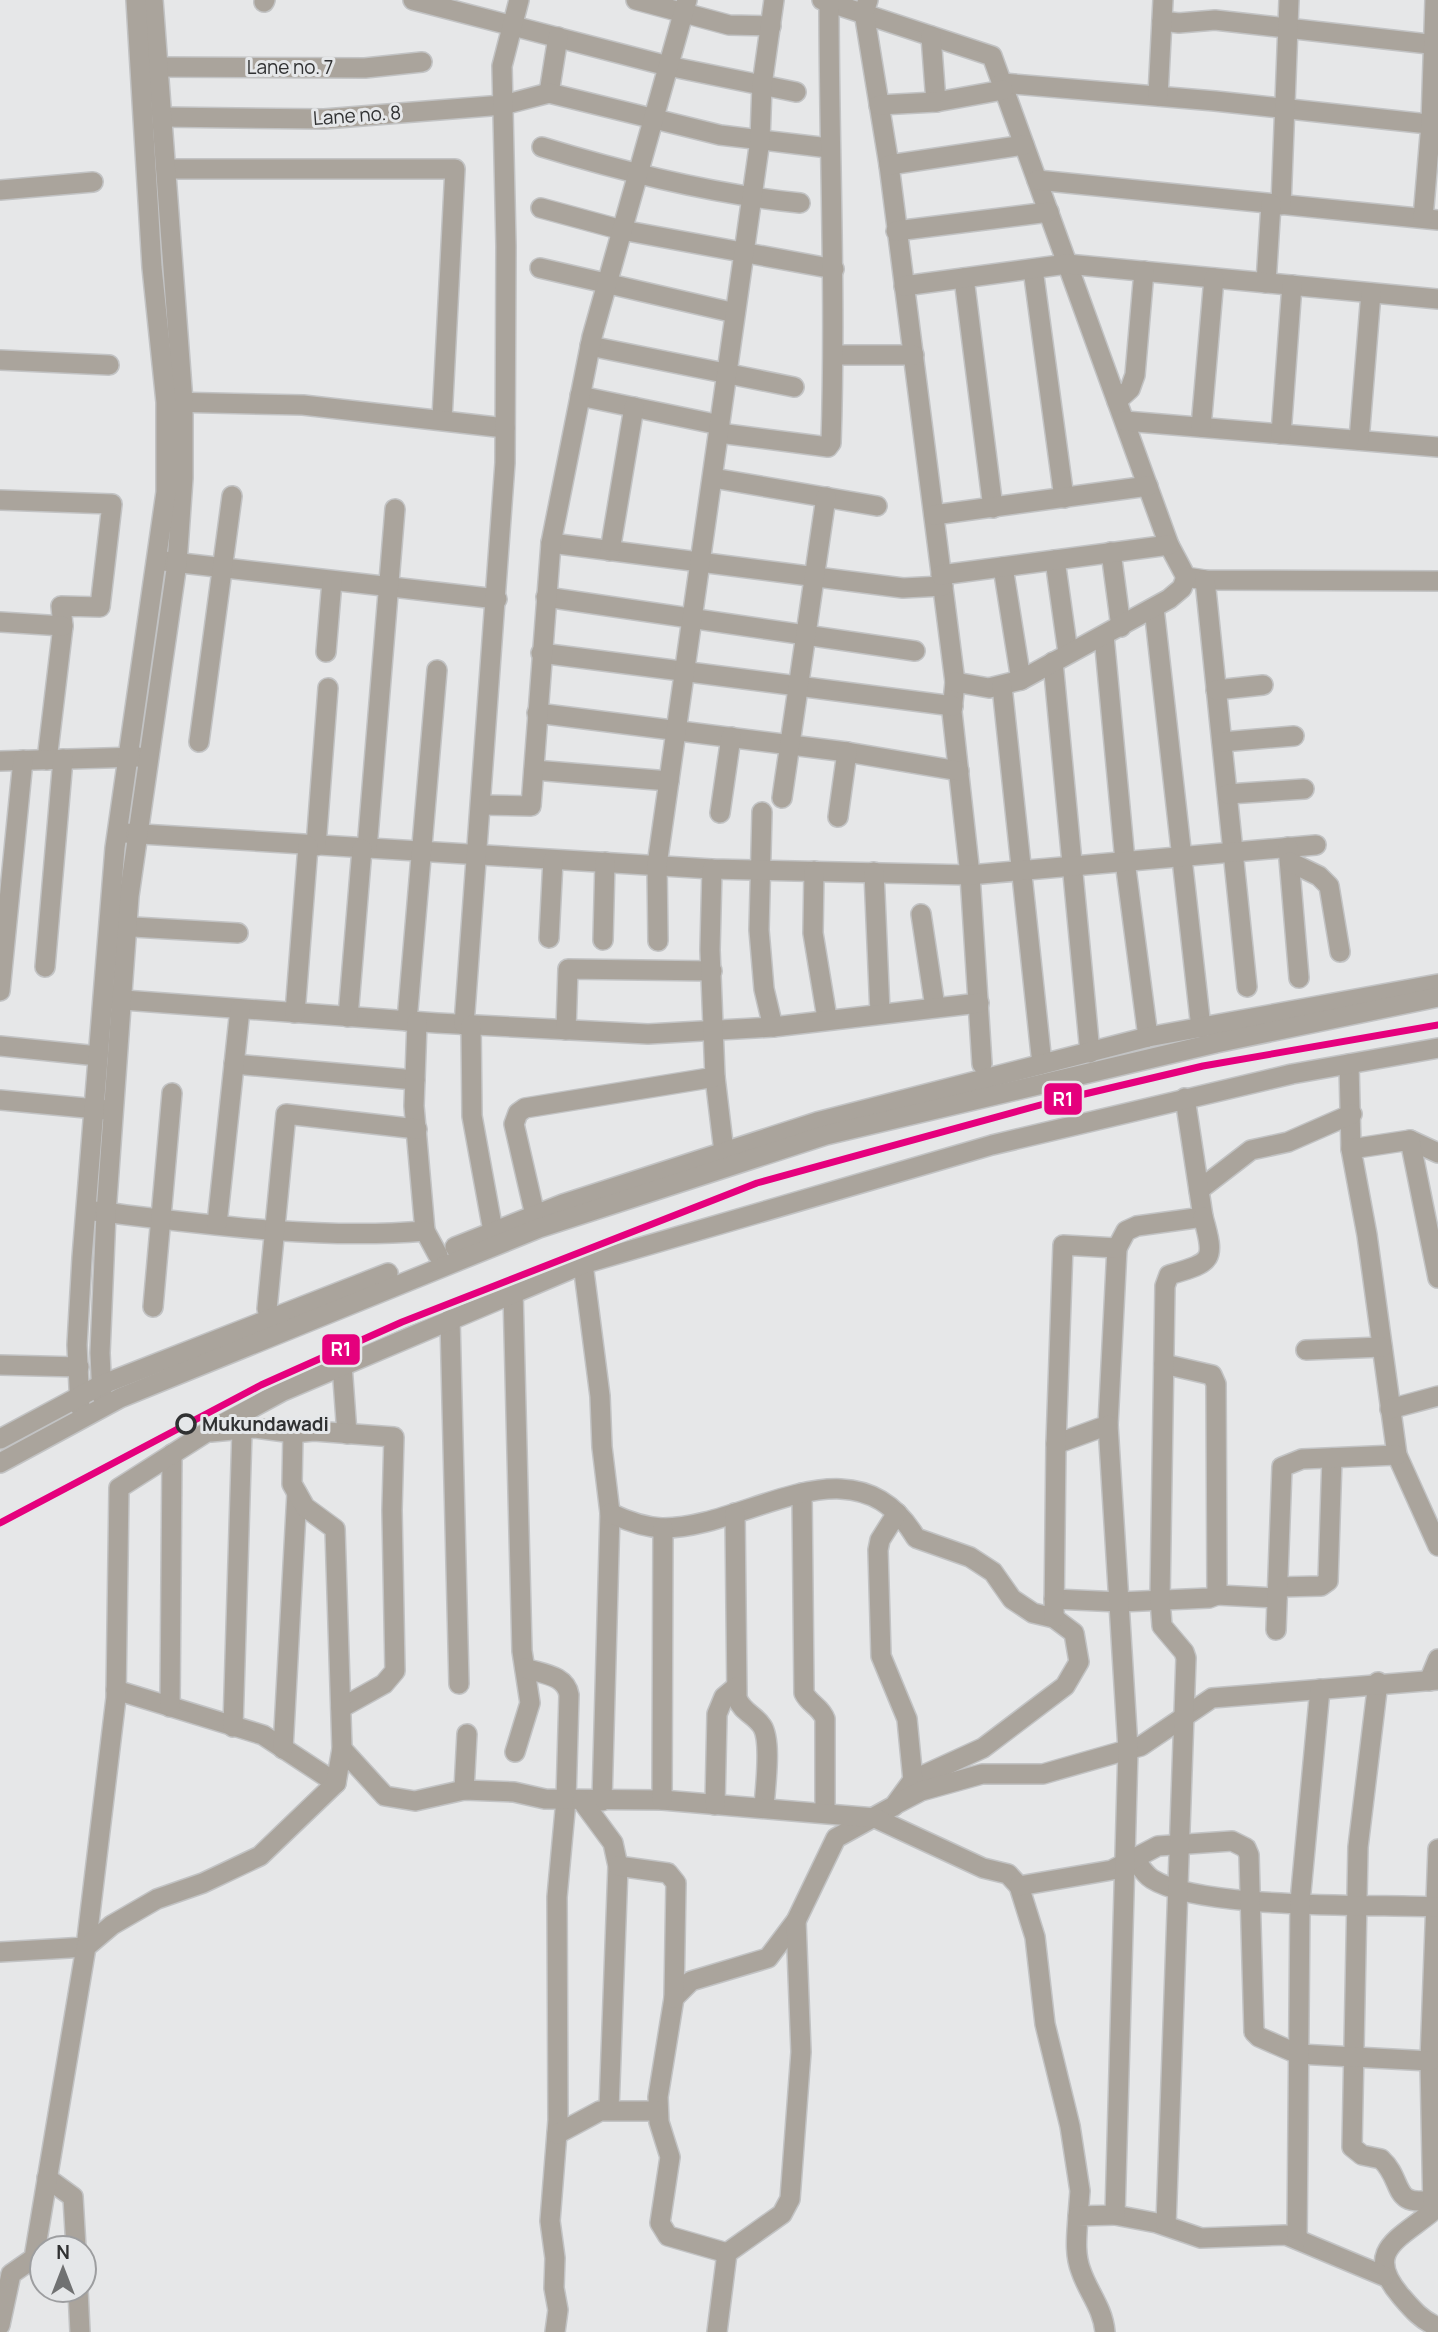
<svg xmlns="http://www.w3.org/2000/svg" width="1438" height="2332" font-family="Manrope,sans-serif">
	<rect width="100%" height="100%" fill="#e6e7e8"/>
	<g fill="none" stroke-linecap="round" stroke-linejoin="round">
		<defs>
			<g id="minor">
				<polyline points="413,0 668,66 796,92"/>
				<polyline points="636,0 729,25 771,26"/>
				<polyline points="822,0 992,56 1169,545 1186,577 1205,580 1438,581"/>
				<polyline points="868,0 864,12 889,165 955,682 952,712 970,875 982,1064"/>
				<polyline points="264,2 265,0"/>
				<polyline points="1162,21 1179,23 1215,20 1438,45"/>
				<polyline points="931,36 936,102"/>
				<polyline points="158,67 365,68 422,62"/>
				<polyline points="1002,83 1215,101 1438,125"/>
				<polyline points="549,93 558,37"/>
				<polyline points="1158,96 1163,0"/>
				<polyline points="879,105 936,102 1003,90"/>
				<polyline points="163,117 324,119 503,105 549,93 720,135 829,148"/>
				<path d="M 542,147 C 627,173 712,194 800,203"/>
				<polyline points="889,165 1024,145"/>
				<polyline points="166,169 455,169 442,419"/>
				<polyline points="1037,180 1438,220"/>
				<polyline points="0,190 93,182"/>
				<polyline points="1281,205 1289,0"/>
				<polyline points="541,208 622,230 834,269"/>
				<polyline points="1423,218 1431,124 1435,0"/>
				<polyline points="896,231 1049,212"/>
				<polyline points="540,268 735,313"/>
				<polyline points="1033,269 1064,498"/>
				<polyline points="964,278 993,508"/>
				<polyline points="1266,283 1271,204"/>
				<polyline points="904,286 1067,264 1438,299"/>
				<polyline points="590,346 794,387"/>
				<polyline points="834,355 914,355"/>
				<polyline points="0,360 109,365"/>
				<polyline points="580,396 720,425"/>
				<polyline points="1117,401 1130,389 1135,375 1144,271"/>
				<polyline points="170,402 303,405 505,428"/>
				<polyline points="1125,421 1438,447"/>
				<polyline points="1201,427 1214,278"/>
				<path d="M 719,433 L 828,447 L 831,443 C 836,296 829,149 829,2"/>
				<polyline points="1281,434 1292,285"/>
				<polyline points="1359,440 1371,293"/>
				<polyline points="713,478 877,506"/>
				<polyline points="0,500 112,504 100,607 61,606 63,626 47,760"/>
				<polyline points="934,515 1148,486"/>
				<polyline points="551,543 903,588 943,586"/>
				<polyline points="610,551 634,407"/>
				<polyline points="1111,552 1121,627"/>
				<polyline points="1055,560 1068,653"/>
				<polyline points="164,561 497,599"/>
				<polyline points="1003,567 1021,680"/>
				<polyline points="941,575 1169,545"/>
				<polyline points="1205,580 1247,987"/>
				<polyline points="546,597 915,651"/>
				<polyline points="1154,608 1201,1028"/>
				<polyline points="0,622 63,626"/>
				<polyline points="1104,636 1125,861 1148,1037"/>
				<polyline points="326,652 332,581"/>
				<polyline points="541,653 953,706"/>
				<polyline points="1053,662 1090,1053"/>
				<polyline points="955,682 989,688 1021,680 1169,599 1182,588 1186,577"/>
				<polyline points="1002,686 1042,1064"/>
				<polyline points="1216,690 1263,685"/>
				<polyline points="537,713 847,752 959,771"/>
				<polyline points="199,742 232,496"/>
				<polyline points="1222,742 1294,736"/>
				<polyline points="0,761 139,757"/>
				<polyline points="534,770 669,781"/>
				<polyline points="1228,794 1304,789"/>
				<polyline points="782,798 826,497"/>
				<polyline points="481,805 531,806 551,543 592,337 687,0"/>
				<polyline points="762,812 759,930 764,989 773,1027"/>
				<polyline points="720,813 731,737"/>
				<polyline points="838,817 847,752"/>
				<polyline points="125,833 712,869 970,875 1316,845"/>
				<polyline points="316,846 328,688"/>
				<polyline points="1288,847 1299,978"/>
				<polyline points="367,849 395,509"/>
				<polyline points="1290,862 1319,876 1329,886 1340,952"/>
				<polyline points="814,871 813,933 827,1018"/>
				<polyline points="874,872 880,1013"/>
				<polyline points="921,914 935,1007"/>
				<polyline points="116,926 238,933"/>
				<polyline points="549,938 553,860"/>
				<polyline points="603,940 605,862"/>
				<polyline points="658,941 657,865 760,140 762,85 774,0"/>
				<polyline points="45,967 63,759"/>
				<polyline points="0,991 23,760"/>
				<polyline points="110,999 437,1023 648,1034 773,1027 979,1003"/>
				<polyline points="295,1013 308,846"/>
				<polyline points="348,1017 362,849"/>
				<polyline points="407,1021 437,670"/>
				<polyline points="464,1025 505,463 506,246 502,66 519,0"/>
				<polyline points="471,1025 472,1116 493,1231"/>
				<polyline points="566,1030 568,969 712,971"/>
				<polyline points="0,1046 98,1056"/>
				<polyline points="234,1064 415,1080"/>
				<polyline points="1349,1064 1351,1149"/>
				<polyline points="715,1077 724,1152"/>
				<polyline points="0,1100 107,1110"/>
				<polyline points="1410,1140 1438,1153"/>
				<polyline points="1199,1190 1251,1150 1288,1142 1352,1114"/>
				<path d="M 94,1211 C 203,1224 315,1240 425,1231 L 414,1106 L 417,1022"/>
				<polyline points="535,1215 514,1124 518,1113 525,1108 715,1077 710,950 712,869"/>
				<polyline points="217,1224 240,1009"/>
				<polyline points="425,1231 438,1255"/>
				<polyline points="455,1247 563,1204 817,1122 1148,1037 1438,984"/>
				<polyline points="583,1264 600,1396 602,1447 610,1513 602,1801"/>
				<polyline points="1438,1278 1410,1140 1351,1149 1367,1235 1397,1455 1438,1546"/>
				<polyline points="513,1291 522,1651 530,1703 515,1752"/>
				<polyline points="153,1307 172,1093"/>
				<polyline points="267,1309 286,1114 417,1129"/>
				<polyline points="450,1319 459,1684"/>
				<polyline points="1306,1350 1382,1347"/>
				<polyline points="0,1365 79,1367"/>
				<polyline points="342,1365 347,1434"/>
				<polyline points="102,1396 100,1353 106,1213 129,896 177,563 183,478 183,402 153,0"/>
				<polyline points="80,1407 77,1345 82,1258 115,848 166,492 166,402 152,267 136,0"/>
				<polyline points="1390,1409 1438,1396"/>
				<polyline points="211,1432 254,1428 293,1433 314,1431 394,1437 392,1510 395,1671 384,1684 341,1708"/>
				<polyline points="0,1439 101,1385 388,1273"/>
				<polyline points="1056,1444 1108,1425 1117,1248"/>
				<polyline points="0,1463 120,1398 539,1228 826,1135 1216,1043 1438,997"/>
				<path d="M 802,1493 L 804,1693 C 809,1704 821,1707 825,1719 L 825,1812"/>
				<path d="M 610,1513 C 627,1521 643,1527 662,1528 C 748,1529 854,1433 916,1538 L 970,1557 L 993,1572 L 1012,1599 L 1033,1613 L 1054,1618 L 1074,1633 L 1079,1662 L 1065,1686 L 983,1748 L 913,1780 L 894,1806 L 836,1838 L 796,1921 L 768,1958 L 691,1981 L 674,1998 L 658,2097 L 659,2122 L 670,2157 L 660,2223 L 668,2236 L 727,2253"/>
				<path d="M 735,1513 L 737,1698 C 742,1712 754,1714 762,1726 C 772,1741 765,1788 764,1808"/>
				<polyline points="897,1513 880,1540 878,1550 881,1656 907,1719 913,1780"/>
				<polyline points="1278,1587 1321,1586 1328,1581 1332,1458"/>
				<polyline points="1217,1595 1277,1598"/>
				<polyline points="1054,1599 1120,1602 1209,1598 1217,1595 1216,1384 1212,1375 1164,1364"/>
				<polyline points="1054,1618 1056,1444 1063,1245 1117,1248 1126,1231 1137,1226 1203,1217 1185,1098"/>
				<polyline points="1276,1630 1282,1467 1302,1459 1397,1455"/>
				<path d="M 525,1668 C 542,1674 566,1675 569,1695 L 566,1800 L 557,1897 L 558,2120 L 550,2221 L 555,2258 L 554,2288 L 558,2310 L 555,2332"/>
				<polyline points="1429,1681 1438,1659"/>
				<path d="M 1378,1682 L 1358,1847 L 1352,2147 L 1362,2155 L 1381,2159 C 1405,2181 1390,2209 1435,2199"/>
				<polyline points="116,1690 263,1735 336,1783"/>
				<polyline points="170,1707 172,1454"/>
				<polyline points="233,1727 242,1431"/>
				<polyline points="283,1749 297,1493"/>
				<polyline points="342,1749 385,1796 415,1801 464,1790 514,1792 545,1799 662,1800 875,1818 983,1868 1008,1874 1019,1886 1035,1937 1045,2024 1070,2126 1080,2191 1078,2216"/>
				<polyline points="464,1790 467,1734"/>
				<polyline points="662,1800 663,1528"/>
				<polyline points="582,1801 613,1843 618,1866 609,2109"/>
				<polyline points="898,1803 921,1791 982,1774 1043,1774 1141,1746 1212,1698 1438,1680"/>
				<polyline points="715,1805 717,1714 724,1697 736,1687"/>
				<path d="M 1438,1849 L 1430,2061 L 1433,2211 C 1399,2239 1363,2251 1400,2295 C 1412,2309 1421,2320 1438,2327"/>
				<path d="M 1135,1859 C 1140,1866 1144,1874 1152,1879 C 1200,1910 1374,1904 1438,1907"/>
				<polyline points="618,1866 668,1873 676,1883 674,1998"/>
				<polyline points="1019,1886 1112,1870 1158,1846 1232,1841 1246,1848 1249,1855 1254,2032 1259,2037 1298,2054 1430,2061"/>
				<polyline points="0,1952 86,1947 116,1698 119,1488 207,1432 283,1391 583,1264 992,1145 1292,1074 1438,1048"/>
				<polyline points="557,2134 600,2111 657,2111"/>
				<polyline points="47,2178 73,2197 76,2248"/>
				<polyline points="1115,2215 1157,2223 1201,2238 1286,2235 1384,2276"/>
				<path d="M 1166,2225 L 1186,1658 L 1184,1652 L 1162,1626 L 1160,1599 L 1165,1286 L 1169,1275 C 1212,1262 1216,1262 1203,1217"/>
				<polyline points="1297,2239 1300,1902 1320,1689"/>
				<polyline points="78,2290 80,2332"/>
				<polyline points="0,2325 11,2274 34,2258 86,1947 112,1925 157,1899 203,1883 260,1856 336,1783 342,1749 335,1529 305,1507 292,1484 293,1433"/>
				<polyline points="717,2332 727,2253 782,2214 790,2199 801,2052 796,1921"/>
				<path d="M 1105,2332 C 1103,2308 1088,2292 1081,2271 C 1074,2253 1077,2234 1078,2216 L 1115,2215 L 1128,1749 L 1108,1425"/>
			</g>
		</defs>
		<!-- minor casing -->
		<use href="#minor" stroke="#c2c3c4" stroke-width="22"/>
		<!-- minor -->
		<use href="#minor" stroke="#aaa49c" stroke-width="19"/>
		<defs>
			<polyline id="rail-1" points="0,1523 261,1385 402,1322 757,1183 1055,1101 1203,1066 1438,1025"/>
		</defs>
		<!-- rail-1 casing -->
		<use href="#rail-1" stroke="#e5e7e9" stroke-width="12"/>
		<!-- rail-1 -->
		<use href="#rail-1" stroke="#e5007d" stroke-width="7"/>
	</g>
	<!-- markers -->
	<circle fill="#e5e7e9" stroke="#303132" stroke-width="3.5" cx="186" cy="1424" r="9"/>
	<g text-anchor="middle" stroke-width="6" stroke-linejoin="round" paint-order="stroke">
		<!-- street labels -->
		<g font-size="19" fill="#303132" stroke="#e5e7e9">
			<text x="290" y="74">Lane no. 7</text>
			<text transform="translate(357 115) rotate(-4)" y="7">Lane no. 8</text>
		</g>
		<!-- stop labels -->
		<g font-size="19" font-weight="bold" fill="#303132" stroke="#e5e7e9" text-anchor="start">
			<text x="202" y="1431">Mukundawadi</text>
		</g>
	</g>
	<g stroke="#e5e7e9" stroke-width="2.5">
		<rect x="1043" y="1082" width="40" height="34" rx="7" fill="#e5007d"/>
		<rect x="321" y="1333" width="40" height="33" rx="7" fill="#e5007d"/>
	</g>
	<g font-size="19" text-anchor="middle" font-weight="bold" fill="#fff">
		<text x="1063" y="1106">R1</text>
		<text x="341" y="1356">R1</text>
	</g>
	<!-- north arrow -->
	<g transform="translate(63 2269)"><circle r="33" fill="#e5e7e9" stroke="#9d9ea0" stroke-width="2"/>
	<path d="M0-5L12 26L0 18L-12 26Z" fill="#707172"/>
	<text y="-10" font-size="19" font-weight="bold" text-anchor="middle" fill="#303132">N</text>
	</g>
</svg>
